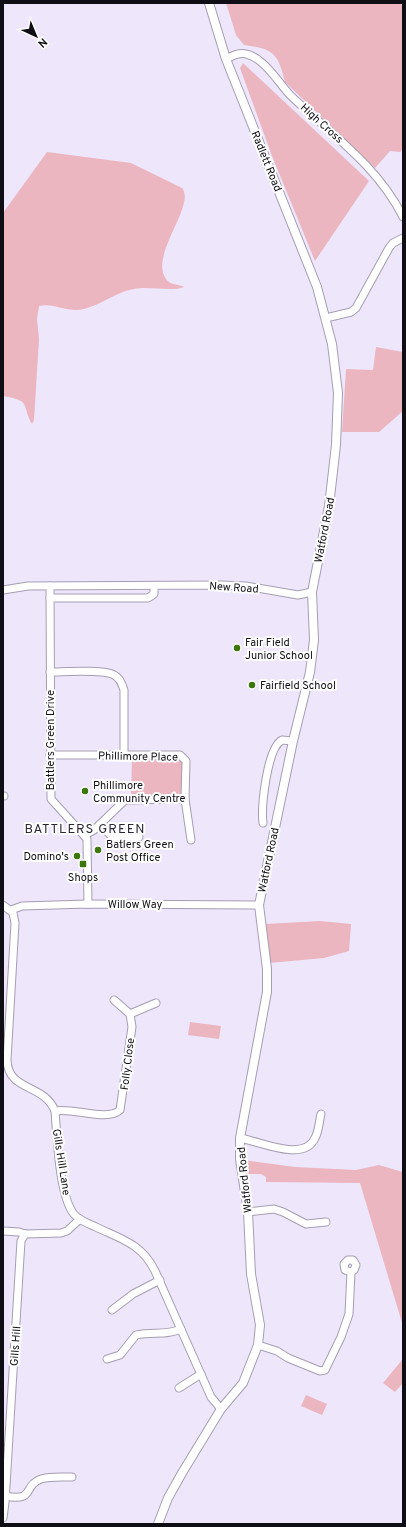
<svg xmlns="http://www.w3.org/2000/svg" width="406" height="1527" font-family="Overpass,sans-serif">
	<rect width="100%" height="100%" fill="#eee6fb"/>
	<!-- green -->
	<g fill="#ebb6bf">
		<path d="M 226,3 L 403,3 L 403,149 L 400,152 L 390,151 L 375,168 L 285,82 C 278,53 273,49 244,45 L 236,35 Z"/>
		<polygon points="243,63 369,181 315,261 272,156 240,68"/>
		<path d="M 47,152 L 131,163 L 182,188 C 197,206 144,261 169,282 C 173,285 179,284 184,287 C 172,292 149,286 134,289 C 114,292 97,309 76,310 C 63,310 52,303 39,306 L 37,319 L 39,339 L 34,420 L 32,424 C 21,404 32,401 3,396 L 3,213 Z"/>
		<polygon points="376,347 403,352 403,411 379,432 342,432 346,369 373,370"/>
		<polygon points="132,758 181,760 183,763 182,794 179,796 131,796"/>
		<polygon points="320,921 351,924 349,951 324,958 269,963 265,924"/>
		<polygon points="190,1022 221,1026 219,1039 188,1035"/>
		<polygon points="243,1160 295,1167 356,1170 379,1165 403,1172 403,1326 360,1183 266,1182 266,1177 261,1174 245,1174"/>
		<polygon points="402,1360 403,1383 395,1392 383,1383"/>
		<polygon points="306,1395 327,1404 322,1415 301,1406"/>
	</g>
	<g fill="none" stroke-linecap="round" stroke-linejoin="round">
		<defs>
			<g id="minor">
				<path d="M 226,59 C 232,56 239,52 246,54 C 263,57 279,83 290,95 C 331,134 378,166 403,217"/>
				<polyline points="326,318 351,312 356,308 389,248 393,243 403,238"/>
				<polyline points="50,586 51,799 87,839 88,904"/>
				<polyline points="3,590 28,586 221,585 246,586 298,595 312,592"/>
				<polyline points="50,598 148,598 154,594 154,586"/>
				<path d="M 50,672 C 64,672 103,669 114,675 C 120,678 122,684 124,690 L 124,755"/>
				<polyline points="50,755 180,755 186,761 185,799 125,800 94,830 85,835"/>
				<polyline points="3,796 4,796"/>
				<polyline points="185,799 191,840"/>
				<path d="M 263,823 C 261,807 267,748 282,740 L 293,741"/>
				<polyline points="100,824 112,837 139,837"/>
				<path d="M 3,905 L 13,913 L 15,923 L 7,1060 C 8,1092 44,1083 55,1111 C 57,1136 59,1193 73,1213 C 78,1220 87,1223 96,1227 C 121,1239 142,1244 155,1271 L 211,1397 L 221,1409"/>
				<polyline points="11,910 22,906 88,904 259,905"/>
				<polyline points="130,1014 156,1003"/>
				<path d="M 55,1111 C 73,1107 107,1122 120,1110 L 132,1027 L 130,1014 L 114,1000"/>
				<path d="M 240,1138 C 259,1141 304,1163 315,1138 C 319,1131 319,1122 321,1114"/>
				<polyline points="248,1212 274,1209 283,1212 306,1224 326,1222"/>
				<polyline points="3,1231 19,1232 25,1234"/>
				<polyline points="25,1234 61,1233 67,1231 80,1219"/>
				<polyline points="112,1310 133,1294 160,1280"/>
				<polyline points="258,1345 277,1351 288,1358 320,1371 325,1370 341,1337 349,1314 351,1272 345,1270 344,1264 348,1260 353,1260 356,1265 354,1270 351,1272"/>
				<path d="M 107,1359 L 120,1355 L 136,1335 C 152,1331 166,1336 181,1329"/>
				<polyline points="179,1388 201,1374"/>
				<path d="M 5,1496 C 36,1502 22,1486 41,1479 C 50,1476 62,1477 72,1477"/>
				<polyline points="3,1518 5,1502 21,1241 25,1234"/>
			</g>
			<polyline id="major" points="158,1524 168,1498 182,1473 221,1409 243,1383 258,1345 260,1325 251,1274 248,1212 240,1159 240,1138 267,992 267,969 259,905 293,741 310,672 314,640 312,592 329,506 336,445 338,393 332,344 317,287 226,59 209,3"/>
		</defs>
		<!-- minor casing -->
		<use href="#minor" stroke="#a59eb2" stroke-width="9"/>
		<!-- major casing -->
		<use href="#major" stroke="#a59eb2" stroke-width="10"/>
		<!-- minor -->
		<use href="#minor" stroke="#fff" stroke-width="7"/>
		<!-- major -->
		<use href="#major" stroke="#fff" stroke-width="8"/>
	</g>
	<!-- markers -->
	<g fill="#3c770c" stroke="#fff" stroke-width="1.5">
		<circle cx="237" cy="648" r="4"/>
		<circle cx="252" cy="685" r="4"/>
		<circle cx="85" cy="791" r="4"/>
		<circle cx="98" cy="850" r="4"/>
		<circle cx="77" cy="856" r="4"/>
		<rect x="79" y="860" width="8" height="8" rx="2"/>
	</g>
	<g text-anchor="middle" stroke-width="4" stroke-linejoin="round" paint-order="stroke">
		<!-- street labels -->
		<g font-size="11" fill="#100e15" stroke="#fff">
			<text transform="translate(322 123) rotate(42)" y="4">High Cross</text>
			<text transform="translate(267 161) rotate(68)" y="4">Radlett Road</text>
			<text transform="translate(324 530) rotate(-79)" y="4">Watford Road</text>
			<text transform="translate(234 587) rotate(4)" y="4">New Road</text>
			<text transform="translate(50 740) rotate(-90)" y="4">Battlers Green Drive</text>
			<text transform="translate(138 756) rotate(1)" y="4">Phillimore Place</text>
			<text transform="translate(268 860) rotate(-78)" y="4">Watford Road</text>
			<text x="135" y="908">Willow Way</text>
			<text transform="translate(127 1064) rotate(-83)" y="4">Folly Close</text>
			<text transform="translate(62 1162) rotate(81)" y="4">Gills Hill Lane</text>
			<text transform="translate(244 1180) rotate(-96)" y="4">Watford Road</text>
			<text transform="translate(15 1346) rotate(-86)" y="4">Gills Hill</text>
		</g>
		<!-- poi labels -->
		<g font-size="11" fill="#100e15" stroke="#fff" text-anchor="start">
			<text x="245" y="646">Fair Field<tspan x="245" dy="13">Junior School</tspan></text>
			<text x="260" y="689">Fairfield School</text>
			<text x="93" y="789">Phillimore<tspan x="93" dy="13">Community Centre</tspan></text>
			<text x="106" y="848">Batlers Green<tspan x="106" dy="13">Post Office</tspan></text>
			<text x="69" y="860" text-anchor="end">Domino's</text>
			<text x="83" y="881" text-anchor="middle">Shops</text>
		</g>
		<!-- quarter labels -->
		<g font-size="13" letter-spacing="1" fill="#2b2635" stroke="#fff">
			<text x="85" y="833">BATTLERS GREEN</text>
		</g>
	</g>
	<!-- border -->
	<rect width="406" height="1527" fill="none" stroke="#100e15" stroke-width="8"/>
	<!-- north arrow -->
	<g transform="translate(36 36) rotate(136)" stroke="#ffffff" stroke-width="3" paint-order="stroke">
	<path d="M0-3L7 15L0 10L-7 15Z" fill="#100e15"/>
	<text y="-6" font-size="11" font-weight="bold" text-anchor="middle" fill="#100e15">N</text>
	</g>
</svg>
